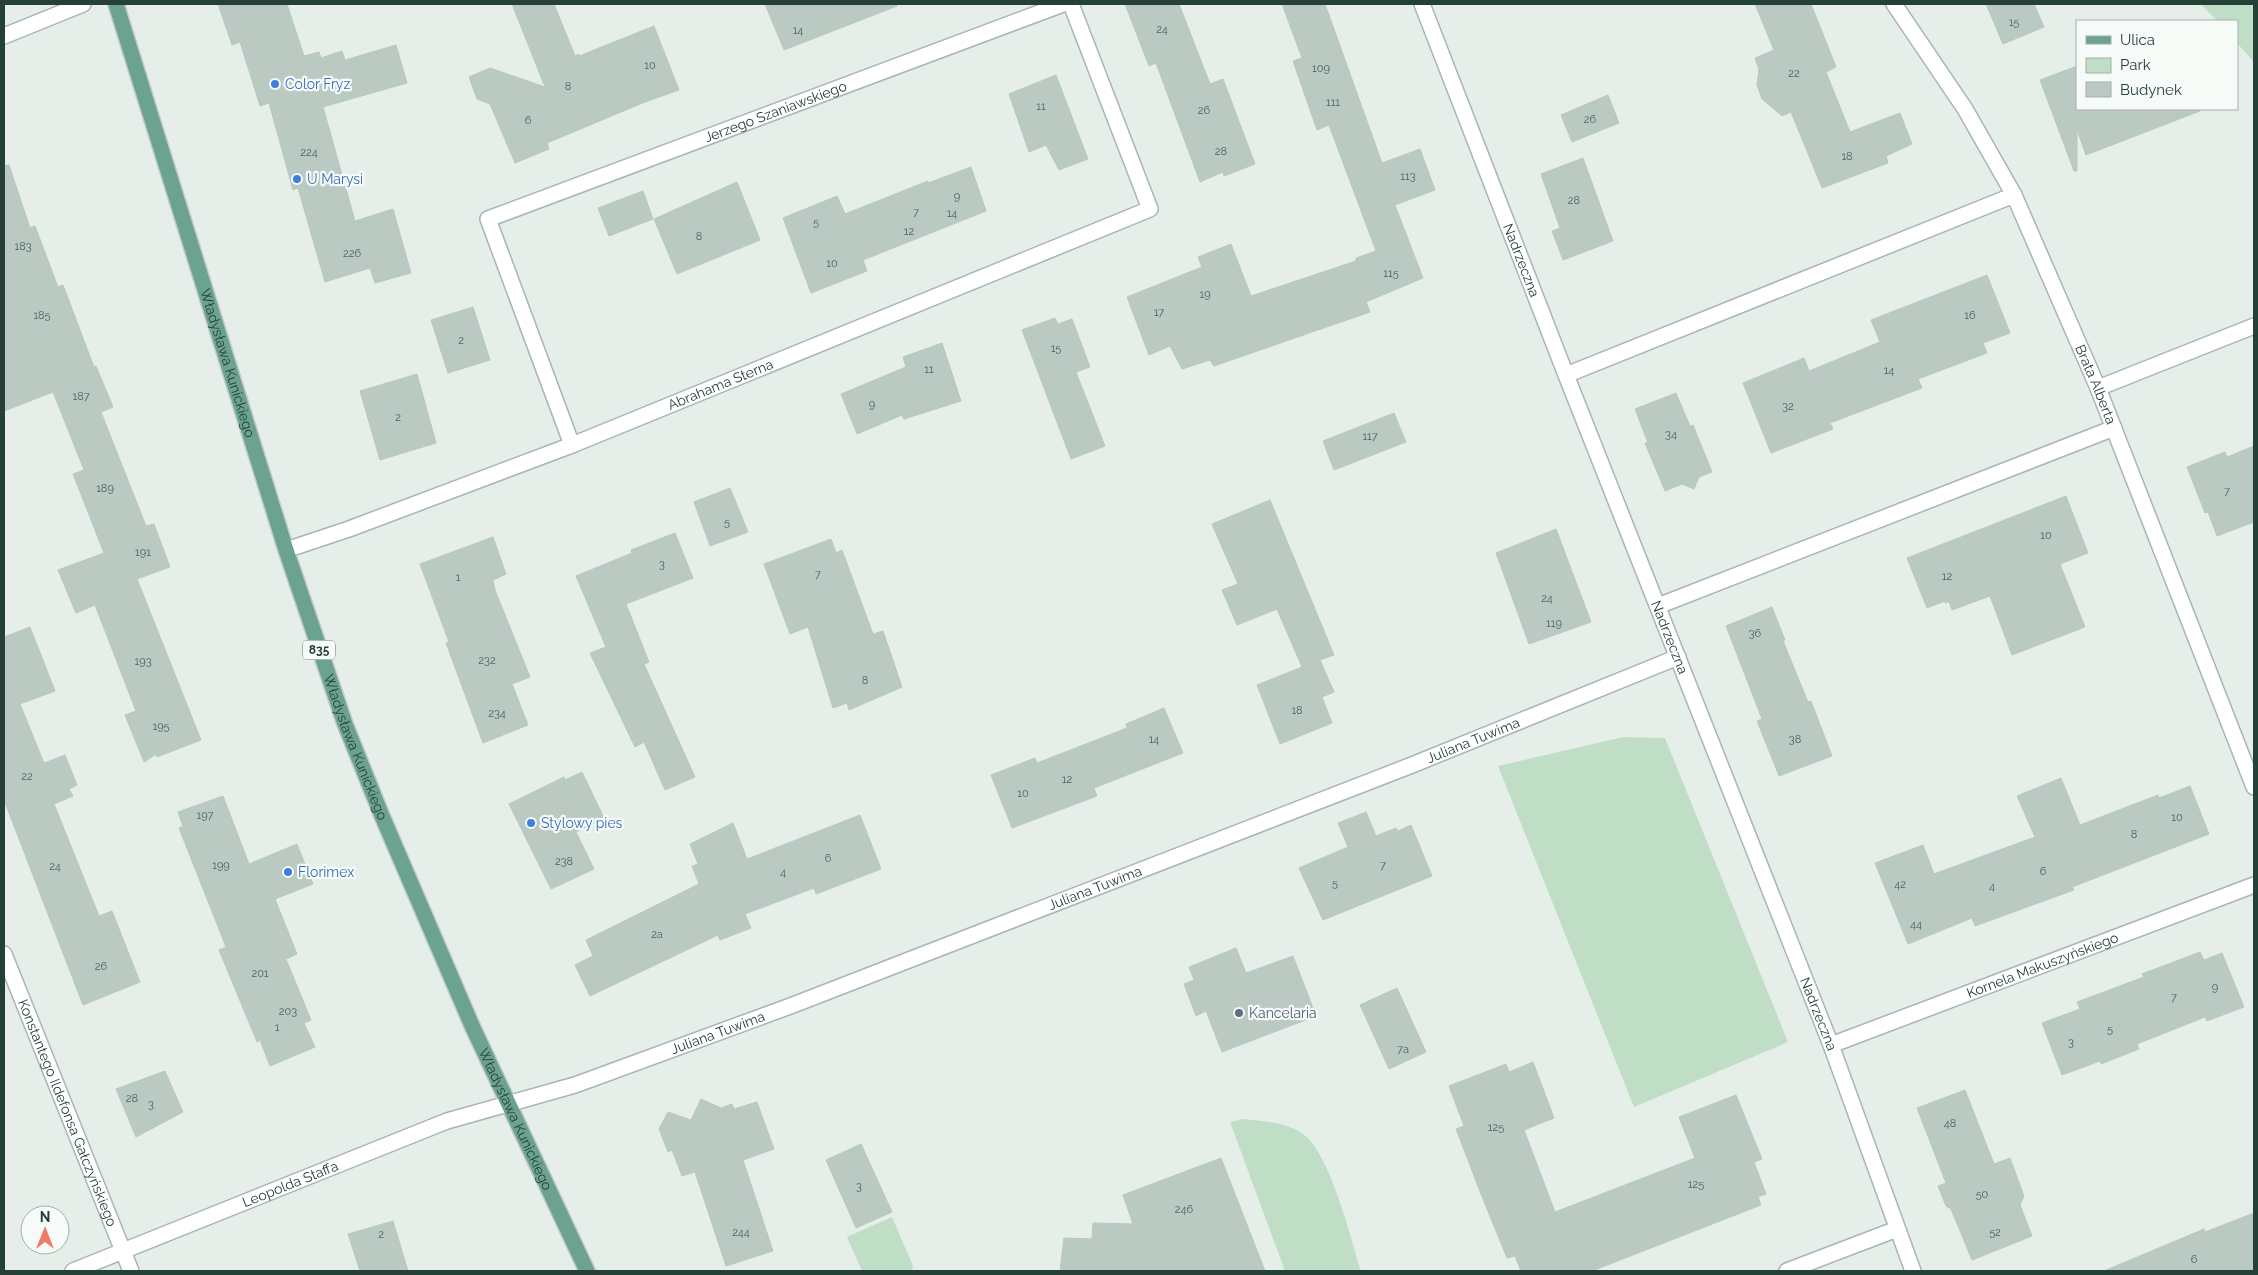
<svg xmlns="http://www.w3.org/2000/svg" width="2258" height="1275" font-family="Raleway,sans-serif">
	<rect width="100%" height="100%" fill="#e6eeea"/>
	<!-- green -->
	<g fill="#c0dec6">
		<polygon points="2201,4 2254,4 2254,62 2237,43 2237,21 2217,21"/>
		<polygon points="1623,737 1665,738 1788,1042 1634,1107 1498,766"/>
		<path d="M 1243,1119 C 1263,1121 1286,1122 1303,1134 C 1330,1153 1351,1239 1361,1271 L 1285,1271 L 1230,1122 Z"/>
		<polygon points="892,1217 913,1266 912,1271 862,1271 847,1237"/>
	</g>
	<!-- building -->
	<g fill="#bbc9c3" stroke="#b8c8c0">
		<polygon points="218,4 287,4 304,56 319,52 321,58 342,51 345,60 396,45 407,83 323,107 355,221 393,209 411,273 375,283 370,268 325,282 298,188 293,190 269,103 260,106 240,42 232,45"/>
		<polygon points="512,4 554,4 575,56 579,54 579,56 654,26 679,90 645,102 547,143 549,149 515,163 490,104 477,99 469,77 490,68 545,87"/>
		<polygon points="765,4 897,4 897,6 784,50"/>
		<polygon points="1125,4 1179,4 1210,84 1223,79 1255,164 1224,176 1223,172 1200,182 1156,63 1149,66"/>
		<polygon points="1282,4 1325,4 1382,163 1420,149 1435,190 1395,205 1423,278 1366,302 1370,312 1214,366 1210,360 1182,369 1170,346 1149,355 1127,297 1202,267 1198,257 1231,244 1251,296 1356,261 1356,258 1376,251 1329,125 1317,130 1293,61 1302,58"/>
		<polygon points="1755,4 1811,4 1836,67 1826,72 1850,132 1900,113 1912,144 1886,156 1888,163 1822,188 1791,112 1782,116 1762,99 1757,85 1759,69 1755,58 1774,50"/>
		<polygon points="1986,4 2034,4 2044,27 2003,44"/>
		<polygon points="2077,66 2077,109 2199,109 2200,111 2086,155 2077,130 2077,171 2074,171 2040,80"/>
		<polygon points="1056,75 1088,159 1059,170 1046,145 1029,152 1009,94"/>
		<polygon points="1608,95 1619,123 1572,142 1561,115"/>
		<polygon points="1583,158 1613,241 1563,260 1552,231 1560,228 1541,174"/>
		<polygon points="9,165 30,228 35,226 58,287 63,285 94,367 96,366 113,407 101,412 146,526 154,524 170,567 137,579 201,740 157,757 156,754 144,762 125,715 136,711 95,605 76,613 58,570 104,553 73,474 84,470 53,392 4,411 4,166"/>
		<polygon points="971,167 986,211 863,260 867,271 811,293 783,218 837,196 845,214 928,181 928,183"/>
		<polygon points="737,182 760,240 677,274 654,219"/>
		<polygon points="643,191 653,219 609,236 598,208"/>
		<polygon points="1987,275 2010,333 1983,343 1987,353 1918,379 1922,388 1830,423 1833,429 1771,453 1743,383 1804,358 1809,371 1880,342 1871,320"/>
		<polygon points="473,307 490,360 448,373 431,320"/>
		<polygon points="1055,318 1058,324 1072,319 1090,367 1076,372 1105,446 1071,459 1022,330"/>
		<polygon points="942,343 961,401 904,419 902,415 857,434 841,394 906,367 903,357"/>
		<polygon points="417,374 436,443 380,460 360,391"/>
		<polygon points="1676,393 1690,426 1693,425 1712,472 1699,477 1694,489 1682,484 1665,491 1645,443 1648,443 1635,409"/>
		<polygon points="1394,413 1406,442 1334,470 1323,441"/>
		<polygon points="2254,446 2254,522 2217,536 2208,512 2205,513 2187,467 2225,452 2227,457"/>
		<polygon points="730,488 748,532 710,546 694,502"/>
		<polygon points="2066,496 2088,553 2060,564 2085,627 2012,655 1990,596 1952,610 1949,602 1945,603 1945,601 1927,608 1907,558"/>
		<polygon points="1270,500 1334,655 1320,660 1334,692 1322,697 1332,723 1280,744 1257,685 1302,667 1277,609 1237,625 1222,590 1238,584 1212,524"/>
		<polygon points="1556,529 1591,622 1529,644 1496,553"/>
		<polygon points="675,533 693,578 626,604 649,662 644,664 695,777 665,790 644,742 635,747 590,653 606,647 576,576 632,553 631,550"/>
		<polygon points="493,537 506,574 493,580 495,590 530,677 512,684 528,725 483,743 446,643 449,642 420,564"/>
		<polygon points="831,539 836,553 842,550 873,634 883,631 902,687 849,710 847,703 833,708 808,627 790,634 764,564"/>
		<polygon points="1772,607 1785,640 1783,641 1808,702 1811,701 1832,756 1779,776 1757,721 1762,719 1726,626"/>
		<polygon points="30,627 55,691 20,704 44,763 65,755 77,785 69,789 73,796 54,804 99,916 112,911 140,982 83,1005 4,800 4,637"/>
		<polygon points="1164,708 1183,753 1094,788 1097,796 1012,828 991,775 1035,758 1037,763 1127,728 1126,724"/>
		<polygon points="582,772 604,818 576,832 594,869 551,889 509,804 564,777 565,780"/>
		<polygon points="2061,778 2080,825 2158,795 2159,798 2190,786 2209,834 2072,887 2074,890 1975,926 1972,918 1908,944 1875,863 1923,845 1934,874 2035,837 2017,796"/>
		<polygon points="223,796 249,864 297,844 313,884 275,899 297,954 286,959 311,1020 304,1023 315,1047 270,1066 260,1040 257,1042 219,950 226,947 179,828 183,826 178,812"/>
		<polygon points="1366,812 1376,836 1396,828 1398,831 1411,825 1432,876 1323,920 1299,868 1348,847 1338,823"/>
		<polygon points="860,815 881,869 816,894 814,888 745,914 751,928 720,940 718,935 590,996 575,965 593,956 586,940 699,884 692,866 698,864 690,844 733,823 747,859"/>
		<polygon points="1236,948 1246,973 1293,956 1316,1016 1222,1052 1206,1011 1196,1016 1184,984 1194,980 1189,967"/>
		<polygon points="2200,952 2204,960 2222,953 2244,1007 2207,1021 2205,1017 2137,1044 2139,1049 2101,1064 2100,1061 2062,1075 2042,1023 2080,1009 2077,1002 2144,977 2142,974"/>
		<polygon points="1397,988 1426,1052 1389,1069 1360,1005"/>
		<polygon points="1533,1062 1554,1118 1524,1130 1555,1212 1695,1158 1679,1117 1736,1095 1762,1159 1754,1162 1766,1194 1758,1197 1761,1205 1592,1271 1521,1271 1515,1256 1507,1258 1481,1194 1456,1129 1464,1126 1449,1086 1506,1064 1509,1072"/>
		<polygon points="165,1071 183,1112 136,1137 116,1089"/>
		<polygon points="1965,1090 1994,1164 2010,1158 2024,1196 2020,1205 2032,1236 1972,1260 1951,1209 1946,1206 1938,1186 1946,1183 1917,1108"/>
		<polygon points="701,1099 721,1108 732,1104 734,1109 757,1102 774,1149 743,1160 773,1251 726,1266 695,1172 682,1176 672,1150 668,1152 659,1129 668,1112 691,1120"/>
		<polygon points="861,1144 892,1212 856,1228 826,1160"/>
		<polygon points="1221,1158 1265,1271 1060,1271 1064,1238 1092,1239 1093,1223 1133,1224 1123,1195"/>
		<polygon points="2254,1213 2254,1271 2104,1271 2204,1229 2205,1232"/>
		<polygon points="393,1221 408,1271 360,1271 348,1234"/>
	</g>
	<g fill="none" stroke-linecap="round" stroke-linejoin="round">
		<defs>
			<g id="minor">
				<path id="s1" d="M 1422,4 L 1566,375 L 1831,1045 L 1913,1271"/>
				<path id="s2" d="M 1894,4 L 1965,109 L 2014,195 L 2098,388 L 2254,787"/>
				<polyline points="4,36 83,4"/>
				<polyline points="1566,375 2014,195"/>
				<polyline points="2098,388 2254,326"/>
				<path id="s3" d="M 572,445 L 488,219 L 1063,4"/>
				<path id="s4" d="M 286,550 L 349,529 L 572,445 L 1150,209 L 1071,4"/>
				<polyline points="1658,606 2114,428"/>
				<path id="s5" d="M 4,954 L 131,1271"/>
				<path id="s6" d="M 1831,1045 L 2254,885"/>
				<path id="s7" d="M 73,1271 L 447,1121 L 575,1085 L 793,1005 L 1412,765 L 1678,657"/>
				<polyline points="1787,1271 1897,1229"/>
			</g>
			<g id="major">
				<path id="s8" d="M 116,4 L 286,550 L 345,724 L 382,816 L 473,1028 L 587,1271"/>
			</g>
		</defs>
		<!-- minor casing -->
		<use href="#minor" stroke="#a8b6b1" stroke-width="18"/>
		<!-- major casing -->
		<use href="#major" stroke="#c2cac7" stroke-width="18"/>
		<!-- minor -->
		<use href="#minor" stroke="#fff" stroke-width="15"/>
		<!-- major -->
		<use href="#major" stroke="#6ca290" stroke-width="15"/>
	</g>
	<!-- markers -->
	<g fill="#3f7fe0" stroke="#f7fbf8" stroke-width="2">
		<circle cx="275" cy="84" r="5"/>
		<circle cx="297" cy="179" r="5"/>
		<circle cx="531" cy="823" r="5"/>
		<circle cx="288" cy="872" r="5"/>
	</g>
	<circle fill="#5c6f8a" stroke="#f7fbf8" stroke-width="2" cx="1239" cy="1013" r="5"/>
	<g text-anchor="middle" stroke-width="4.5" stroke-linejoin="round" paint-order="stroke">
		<!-- number labels -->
		<g font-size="11" fill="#4a625a">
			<text x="2014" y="26">15</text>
			<text x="1162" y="33">24</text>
			<text x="798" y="34">14</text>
			<text x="650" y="69">10</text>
			<text x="1321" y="72">109</text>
			<text x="1794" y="77">22</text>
			<text x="568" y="90">8</text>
			<text x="1333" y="106">111</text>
			<text x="1041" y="110">11</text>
			<text x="1204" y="114">26</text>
			<text x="1590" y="123">26</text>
			<text x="528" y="124">6</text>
			<text x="1221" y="155">28</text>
			<text x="309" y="156">224</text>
			<text x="1847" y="160">18</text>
			<text x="1408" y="180">113</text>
			<text x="957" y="200">9</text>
			<text x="1574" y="204">28</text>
			<text x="916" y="216">7</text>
			<text x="952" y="217">14</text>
			<text x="816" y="226">5</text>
			<text x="909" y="235">12</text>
			<text x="699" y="240">8</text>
			<text x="23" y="250">183</text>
			<text x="352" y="257">226</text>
			<text x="832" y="267">10</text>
			<text x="1391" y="277">115</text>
			<text x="1205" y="298">19</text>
			<text x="1159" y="316">17</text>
			<text x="42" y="319">185</text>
			<text x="1970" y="319">16</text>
			<text x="461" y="344">2</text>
			<text x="1056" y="352">15</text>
			<text x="929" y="373">11</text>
			<text x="1889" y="374">14</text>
			<text x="81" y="400">187</text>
			<text x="872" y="408">9</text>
			<text x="1788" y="410">32</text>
			<text x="398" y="421">2</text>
			<text x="1671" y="438">34</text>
			<text x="1370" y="440">117</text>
			<text x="105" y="492">189</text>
			<text x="2227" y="495">7</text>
			<text x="727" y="526">5</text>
			<text x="2046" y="539">10</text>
			<text x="143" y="556">191</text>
			<text x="662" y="568">3</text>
			<text x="818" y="578">7</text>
			<text x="1947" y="580">12</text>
			<text x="458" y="581">1</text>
			<text x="1547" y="602">24</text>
			<text x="1554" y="627">119</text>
			<text x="1755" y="637">36</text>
			<text x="487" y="664">232</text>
			<text x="143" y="665">193</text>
			<text x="865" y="684">8</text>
			<text x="1297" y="714">18</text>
			<text x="497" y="717">234</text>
			<text x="161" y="730">195</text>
			<text x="1154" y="743">14</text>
			<text x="1795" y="743">38</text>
			<text x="27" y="780">22</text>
			<text x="1067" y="783">12</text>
			<text x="1023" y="797">10</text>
			<text x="205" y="819">197</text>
			<text x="2177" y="821">10</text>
			<text x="2134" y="838">8</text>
			<text x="828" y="862">6</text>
			<text x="564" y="865">238</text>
			<text x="221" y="869">199</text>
			<text x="1383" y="869">7</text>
			<text x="55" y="870">24</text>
			<text x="2043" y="875">6</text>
			<text x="783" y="876">4</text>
			<text x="1335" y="887">5</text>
			<text x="1900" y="888">42</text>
			<text x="1992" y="890">4</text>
			<text x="1916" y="928">44</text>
			<text x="657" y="938">2a</text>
			<text x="101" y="970">26</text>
			<text x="260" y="977">201</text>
			<text x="2215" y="991">9</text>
			<text x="2174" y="1001">7</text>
			<text x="288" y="1015">203</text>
			<text x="277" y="1031">1</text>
			<text x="2110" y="1033">5</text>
			<text x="2071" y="1046">3</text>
			<text x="1403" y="1053">7a</text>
			<text x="132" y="1102">28</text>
			<text x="151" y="1108">3</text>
			<text x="1950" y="1127">48</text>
			<text x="1496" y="1131">125</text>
			<text x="1696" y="1188">125</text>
			<text x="859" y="1190">3</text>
			<text x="1982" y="1198">50</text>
			<text x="1184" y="1213">246</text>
			<text x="741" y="1236">244</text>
			<text x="1995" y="1236">52</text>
			<text x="381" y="1238">2</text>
			<text x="2194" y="1263">6</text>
		</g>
		<!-- shield labels -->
		<rect fill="#f7fbf8" stroke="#647871" stroke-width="1" x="303" y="640.5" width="32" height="19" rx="4"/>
		<g font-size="12" font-weight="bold" fill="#254037">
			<text x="319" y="654">835</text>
		</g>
		<!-- shop labels -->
		<g font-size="14" fill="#366cbe" stroke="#f7fbf8" text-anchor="start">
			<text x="285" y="89">Color Fryz</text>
			<text x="307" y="184">U Marysi</text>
			<text x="541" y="828">Stylowy pies</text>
			<text x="298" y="877">Florimex</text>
		</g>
		<!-- street labels -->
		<g font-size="14" fill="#254037" stroke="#f7fbf8">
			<text dy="5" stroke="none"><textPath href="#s3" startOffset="548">Jerzego Szaniawskiego</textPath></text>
			<text dy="5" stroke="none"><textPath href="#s1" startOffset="275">Nadrzeczna</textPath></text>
			<text dy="5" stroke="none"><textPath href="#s8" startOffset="376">Władysława Kunickiego</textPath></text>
			<text dy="5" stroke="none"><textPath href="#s4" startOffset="465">Abrahama Sterna</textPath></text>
			<text dy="5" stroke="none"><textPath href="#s2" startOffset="432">Brata Alberta</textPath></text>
			<text dy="5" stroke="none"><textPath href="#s1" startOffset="680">Nadrzeczna</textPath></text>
			<text dy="5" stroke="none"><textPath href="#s7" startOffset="1498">Juliana Tuwima</textPath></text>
			<text dy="5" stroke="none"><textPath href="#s8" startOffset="781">Władysława Kunickiego</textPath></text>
			<text dy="5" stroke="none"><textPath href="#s7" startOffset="1092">Juliana Tuwima</textPath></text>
			<text dy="5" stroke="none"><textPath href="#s6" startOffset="226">Kornela Makuszyńskiego</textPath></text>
			<text dy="5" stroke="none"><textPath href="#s1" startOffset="1085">Nadrzeczna</textPath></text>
			<text dy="5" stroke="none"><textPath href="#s7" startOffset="688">Juliana Tuwima</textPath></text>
			<text dy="5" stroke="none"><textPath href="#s5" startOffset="171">Konstantego Ildefonsa Gałczyńskiego</textPath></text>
			<text dy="5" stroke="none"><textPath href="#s8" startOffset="1186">Władysława Kunickiego</textPath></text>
			<text dy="5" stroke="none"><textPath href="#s7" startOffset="234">Leopolda Staffa</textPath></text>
		</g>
		<!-- service labels -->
		<g font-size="14" fill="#4e5e75" stroke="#f7fbf8" text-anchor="start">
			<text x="1249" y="1018">Kancelaria</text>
		</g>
	</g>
	<!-- border -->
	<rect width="2258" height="1275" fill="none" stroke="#254037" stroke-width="10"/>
	<!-- legend -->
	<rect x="2076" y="20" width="162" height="90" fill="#f7fbf8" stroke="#a3b0ab"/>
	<rect x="2086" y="36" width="25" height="8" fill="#6ca290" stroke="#a3b0ab"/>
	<text x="2120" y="45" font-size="15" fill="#254037">Ulica</text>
	<rect x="2086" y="58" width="25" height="15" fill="#c0dec6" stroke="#a3b0ab"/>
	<text x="2120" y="70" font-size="15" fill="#254037">Park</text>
	<rect x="2086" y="82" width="25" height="15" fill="#bbc9c3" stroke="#a3b0ab"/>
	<text x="2120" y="95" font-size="15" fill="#254037">Budynek</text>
	<!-- north arrow -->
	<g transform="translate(45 1230)"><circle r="24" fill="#f7fbf8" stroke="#a3b0ab"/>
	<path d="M0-4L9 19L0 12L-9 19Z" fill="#ee7c64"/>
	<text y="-8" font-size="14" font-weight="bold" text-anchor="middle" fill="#254037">N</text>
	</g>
</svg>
